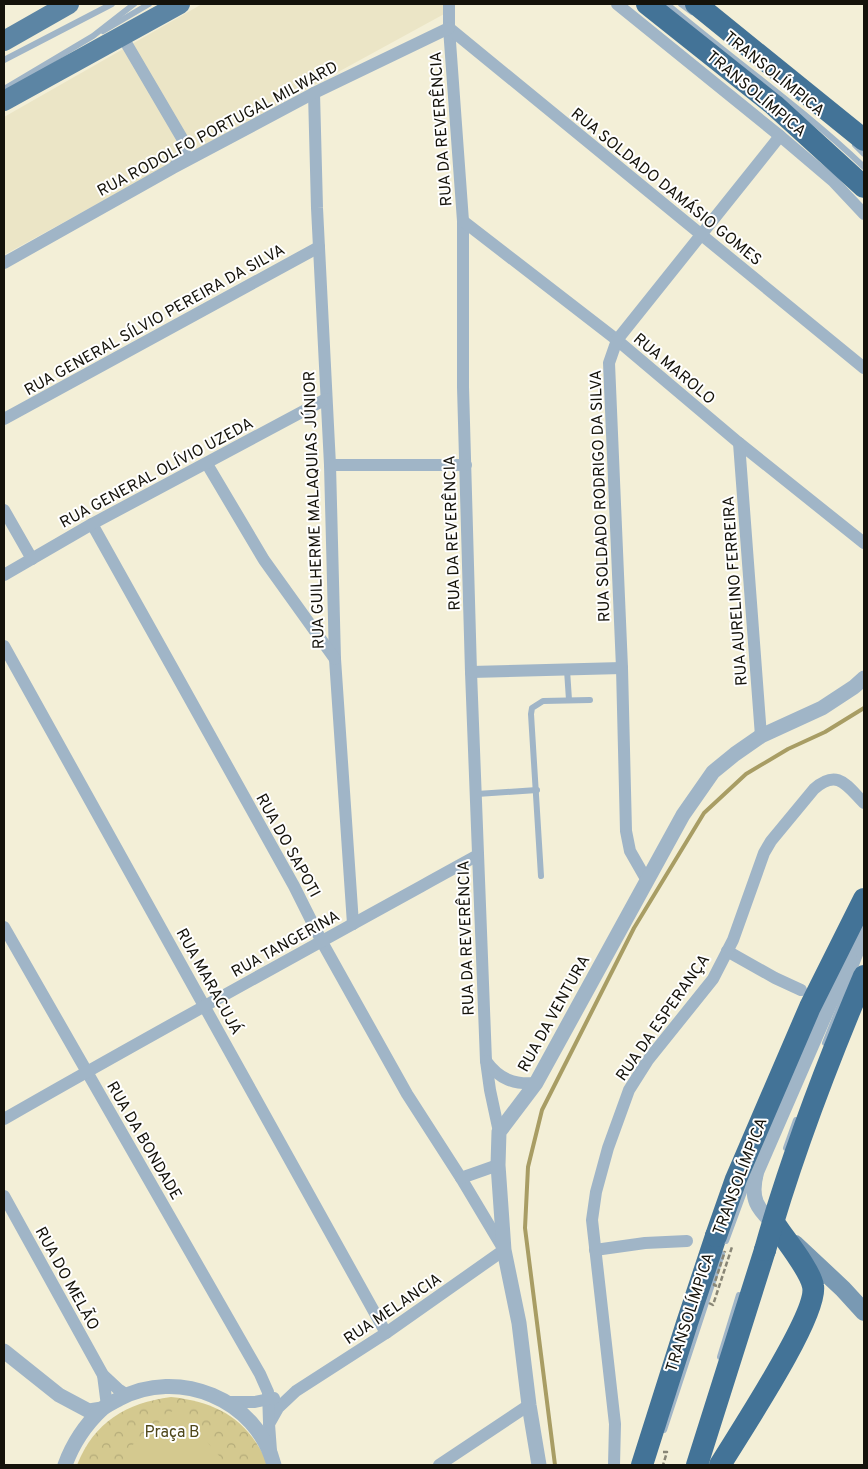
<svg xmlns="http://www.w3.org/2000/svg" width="868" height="1469" font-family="Overpass,sans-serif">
	<defs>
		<pattern id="park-crowns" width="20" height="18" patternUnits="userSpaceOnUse" patternTransform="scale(1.25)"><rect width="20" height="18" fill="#d4c98f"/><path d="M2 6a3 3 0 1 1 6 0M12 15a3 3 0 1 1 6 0" fill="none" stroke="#b5ac7a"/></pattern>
	</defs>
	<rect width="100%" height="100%" fill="#f3efd7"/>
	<!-- built -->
	<polygon fill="#ebe5c6" points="202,4 445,4 446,13 4,255 4,117"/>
	<!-- park -->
	<path fill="url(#park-crowns)" d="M 171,1397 C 218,1402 249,1420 268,1465 L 77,1465 C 94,1422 126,1403 171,1397 Z"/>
	<!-- garden -->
	<polygon fill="#d4c98f" points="177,1407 227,1465 133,1465 123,1453"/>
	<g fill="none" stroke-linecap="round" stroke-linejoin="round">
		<!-- stream -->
		<polyline stroke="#a89d64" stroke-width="4" points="555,1465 525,1228 528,1167 542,1110 634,928 704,813 746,774 788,749 825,732 864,708"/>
		<!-- path -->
		<polyline stroke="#898676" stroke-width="2.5" stroke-dasharray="5 2.5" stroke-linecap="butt" points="663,1452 667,1452 663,1465"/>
		<!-- service -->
		<g stroke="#a0b5c7" stroke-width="6">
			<path d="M 667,4 C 732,59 802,108 864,167"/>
			<polyline points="681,4 692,12"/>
			<polyline points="103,31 149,4"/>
			<polyline points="4,60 112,4"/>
			<polyline points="4,89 93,36 134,4"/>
			<polyline points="855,145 864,154"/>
			<polyline points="567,670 569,700"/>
			<polyline points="477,794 537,790"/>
			<polyline points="541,876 531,714 532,708 543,701 590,700"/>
			<polyline points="720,1357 739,1295"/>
			<polyline points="664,1430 722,1254"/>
		</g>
		<!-- minor -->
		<g stroke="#a0b5c7" stroke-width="12">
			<polyline points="449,4 449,28 463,221 463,387 471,672 486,1061 490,1090 499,1132"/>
			<polyline points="617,4 780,136 833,181 864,214"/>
			<polyline points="449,28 864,368"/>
			<polyline points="122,36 183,140 185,153 175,166"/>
			<polyline points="314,93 317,208 330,465 335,659 353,924"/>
			<polyline points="463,221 617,340 739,443 864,543"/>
			<polyline points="4,263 173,168 314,93 449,28"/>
			<polyline points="4,419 319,247"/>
			<polyline points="739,443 761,736"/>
			<polyline points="207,464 264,560 335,659"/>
			<polyline points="330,465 466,465"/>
			<polyline points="4,510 32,559"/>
			<polyline points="92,524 177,676 294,886 322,942 407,1094 461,1178 504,1250 386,1333 296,1391 278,1408 269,1424 271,1451"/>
			<polyline points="4,575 92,524 326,399"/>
			<polyline points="4,646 386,1333"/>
			<polyline points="471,672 622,668"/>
			<polyline points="646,879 630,851 626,831 622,668 609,363 617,340 780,136"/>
			<polyline points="4,927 260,1374 268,1392 269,1422"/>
			<polyline points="727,951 775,978 801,990"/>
			<path d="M 486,1061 C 499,1079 514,1085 536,1083"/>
			<path d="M 4,1119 C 161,1029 320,942 478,855"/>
			<polyline points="461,1178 498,1165"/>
			<polyline points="4,1196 103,1375 118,1389 127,1395"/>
			<polyline points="595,1250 645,1243 687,1241"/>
			<polyline points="103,1375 107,1406"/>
			<polyline points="227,1402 255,1402 274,1398"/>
			<polyline points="439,1465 529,1405"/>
			<path d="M 614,1465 L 615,1424 L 592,1220 L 596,1192 L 608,1148 L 629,1090 L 648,1060 L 713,979 L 733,940 L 764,853 L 771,841 L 814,789 C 838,768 847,786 864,803"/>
		</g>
		<!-- tertiary -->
		<g stroke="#a0b5c7" stroke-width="15">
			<path d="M 777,1227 C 757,1209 749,1199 757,1171 L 830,1003 L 864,932"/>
			<polyline points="4,1351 59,1395 89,1411 102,1409"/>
			<path d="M 65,1465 C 73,1443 85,1425 102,1409 C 107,1405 113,1402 119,1399 C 178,1367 257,1399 274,1465"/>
			<polyline points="539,1465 529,1405 519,1323 504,1250 498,1165 499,1132 536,1083 683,815 713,772 735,754 761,736 822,708 854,687 864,678"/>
		</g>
		<!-- secondary -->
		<polyline stroke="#7999b3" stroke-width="18" points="795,1244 843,1289 864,1312"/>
		<!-- primary -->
		<g stroke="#5c85a4" stroke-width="20">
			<polyline points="4,41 69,4"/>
			<polyline points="4,101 180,4"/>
		</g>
		<!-- motorway -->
		<g stroke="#437397" stroke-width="22">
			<polyline points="647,4 774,105 864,187"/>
			<polyline points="696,4 864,140"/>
			<polyline points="642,1465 687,1323 716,1236"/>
			<polyline points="697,1465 765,1250"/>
			<path d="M 720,1465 C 738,1435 819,1314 813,1286 C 810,1270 787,1242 777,1227"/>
		</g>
		<!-- path-bridge -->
		<g stroke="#898676" stroke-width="2.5" stroke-dasharray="5 2.5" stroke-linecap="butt">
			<polyline points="717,1286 714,1285 725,1251"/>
			<polyline points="709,1303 713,1305 732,1247"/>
		</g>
		<!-- service-bridge -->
		<g stroke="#a0b5c7" stroke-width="6">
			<polyline points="825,1043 864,945"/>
			<polyline points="786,1148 796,1120"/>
			<polyline points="726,1241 754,1165"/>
		</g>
		<!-- motorway-bridge -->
		<g stroke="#437397" stroke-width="22">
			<polyline points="716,1236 736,1179 810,1007 864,899"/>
			<path d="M 765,1250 C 791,1157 826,1066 864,976"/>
		</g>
	</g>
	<g text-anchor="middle" stroke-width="4" stroke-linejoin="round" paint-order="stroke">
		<!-- street labels -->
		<g font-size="16" fill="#14120a" stroke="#fff">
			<text transform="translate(775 73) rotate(39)" y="6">TRANSOLÍMPICA</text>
			<text transform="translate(757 93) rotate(40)" y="6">TRANSOLÍMPICA</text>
			<text transform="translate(217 128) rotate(-28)" y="6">RUA RODOLFO PORTUGAL MILWARD</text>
			<text transform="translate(440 129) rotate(-94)" y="6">RUA DA REVERÊNCIA</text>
			<text transform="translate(667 186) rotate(39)" y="6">RUA SOLDADO DAMÁSIO GOMES</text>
			<text transform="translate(154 319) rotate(-29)" y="6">RUA GENERAL SÍLVIO PEREIRA DA SILVA</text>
			<text transform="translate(675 368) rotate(40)" y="6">RUA MAROLO</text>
			<text transform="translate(156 472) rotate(-28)" y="6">RUA GENERAL OLÍVIO UZEDA</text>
			<text transform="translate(599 496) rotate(-92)" y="6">RUA SOLDADO RODRIGO DA SILVA</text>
			<text transform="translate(313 510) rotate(-92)" y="6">RUA GUILHERME MALAQUIAS JÚNIOR</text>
			<text transform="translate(451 533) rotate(-92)" y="6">RUA DA REVERÊNCIA</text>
			<text transform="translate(734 591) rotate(-94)" y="6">RUA AURELINO FERREIRA</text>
			<text transform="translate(289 845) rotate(61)" y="6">RUA DO SAPOTI</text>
			<text transform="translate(465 938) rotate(-92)" y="6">RUA DA REVERÊNCIA</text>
			<text transform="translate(285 943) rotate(-29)" y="6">RUA TANGERINA</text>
			<text transform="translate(210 981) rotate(61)" y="6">RUA MARACUJÁ</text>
			<text transform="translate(553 1013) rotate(-61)" y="6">RUA DA VENTURA</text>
			<text transform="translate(662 1017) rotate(-55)" y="6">RUA DA ESPERANÇA</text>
			<text transform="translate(145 1140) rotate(60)" y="6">RUA DA BONDADE</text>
			<text transform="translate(739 1176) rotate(-69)" y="6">TRANSOLÍMPICA</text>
			<text transform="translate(68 1278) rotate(61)" y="6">RUA DO MELÃO</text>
			<text transform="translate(392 1308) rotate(-34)" y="6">RUA MELANCIA</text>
			<text transform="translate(689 1312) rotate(-72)" y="6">TRANSOLÍMPICA</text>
		</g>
		<!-- park labels -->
		<g font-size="16" fill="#4e4619" stroke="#fff">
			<text x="172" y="1437">Praça B</text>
		</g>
	</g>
	<!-- border -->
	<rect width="868" height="1469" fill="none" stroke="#14120a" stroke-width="10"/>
</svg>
